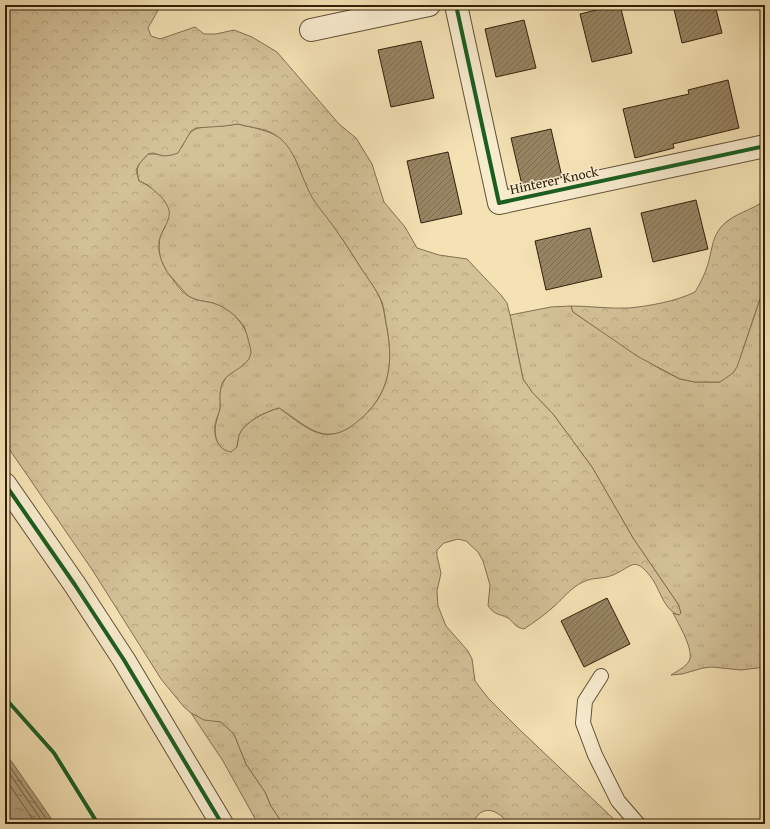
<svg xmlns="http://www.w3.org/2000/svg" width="770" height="829" font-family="'Gentium Book Plus',serif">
	<defs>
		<pattern id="grass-tufts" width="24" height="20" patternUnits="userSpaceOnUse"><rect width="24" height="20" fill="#d3c198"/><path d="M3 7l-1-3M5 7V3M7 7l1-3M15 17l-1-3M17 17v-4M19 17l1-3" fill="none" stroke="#b6a682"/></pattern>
		<pattern id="forest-crowns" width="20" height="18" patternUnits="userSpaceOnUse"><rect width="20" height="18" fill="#d3c198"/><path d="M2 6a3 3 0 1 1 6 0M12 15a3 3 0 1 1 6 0" fill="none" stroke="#b6a682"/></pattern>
		<pattern id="water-ripples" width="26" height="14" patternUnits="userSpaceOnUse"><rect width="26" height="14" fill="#b2a07b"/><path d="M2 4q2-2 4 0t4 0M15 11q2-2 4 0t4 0" fill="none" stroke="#918263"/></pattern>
		<pattern id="building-hatch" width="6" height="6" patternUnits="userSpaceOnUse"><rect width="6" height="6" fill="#978563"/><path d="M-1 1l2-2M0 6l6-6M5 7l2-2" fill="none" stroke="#7c6c50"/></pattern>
	</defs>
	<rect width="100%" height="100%" fill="#f4e2b5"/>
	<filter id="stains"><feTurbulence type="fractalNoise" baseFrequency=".005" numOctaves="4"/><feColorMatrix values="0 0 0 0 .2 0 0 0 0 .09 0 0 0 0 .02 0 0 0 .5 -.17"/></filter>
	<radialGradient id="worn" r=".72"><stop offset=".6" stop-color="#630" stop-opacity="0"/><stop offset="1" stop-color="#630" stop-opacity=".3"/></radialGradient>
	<!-- grass -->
	<g fill="url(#grass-tufts)" stroke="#837051">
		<path d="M 238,124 C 254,128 270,130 283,140 C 294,150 297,165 303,177 C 308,188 315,198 321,209 C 327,217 333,225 339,233 C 347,246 355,259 363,271 C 367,277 372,283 375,289 C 382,299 384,311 386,323 C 394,360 391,390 363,417 C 328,451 310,428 279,408 C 265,412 245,421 239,435 C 238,439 238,443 237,447 L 231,453 C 218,450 213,436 216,423 C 217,418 219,413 220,408 C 220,399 218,390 224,381 C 227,374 237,369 243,365 L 248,339 L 244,326 L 236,317 L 213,303 L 197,300 L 188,296 L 167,272 L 160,258 L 159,246 L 160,236 L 165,227 L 165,202 L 148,185 L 139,181 C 135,166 138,165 148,154 L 158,154 L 182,147 C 190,127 197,127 216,126 C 224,126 231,125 238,124 Z"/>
		<path d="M 765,284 L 765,667 L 741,670 L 712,667 L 703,668 L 682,674 L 671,675 C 677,671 686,667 689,661 C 695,651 678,623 673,613 L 679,615 L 681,613 L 678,604 L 633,538 L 592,467 L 553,414 L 532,392 L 523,379 L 510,315 L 551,307 L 571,306 L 573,312 L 592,325 L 660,369 L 680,379 L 695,382 L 720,382 L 740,358 Z"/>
		<polygon points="191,713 199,717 221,722 234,734 246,764 265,792 271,806 283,824 258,824 223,761"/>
	</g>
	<!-- forest -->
	<g fill="url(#forest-crowns)" stroke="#837051" fill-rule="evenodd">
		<path d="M 5,5 L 161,5 L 148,28 L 151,36 L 160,39 L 195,27 L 204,34 L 216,34 L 234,30 L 252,37 L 277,52 L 339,124 L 356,138 L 372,164 L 384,202 L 405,227 L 417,248 L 439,255 L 467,259 L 501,295 L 507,303 L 510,315 L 523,379 L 532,392 L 553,414 L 592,467 L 633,538 L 678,604 L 681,613 L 679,615 C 664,611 660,589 651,577 C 634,555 632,567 613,575 C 604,579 593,577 583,582 C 570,588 562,600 551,609 C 543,616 533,623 524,629 C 514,627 515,623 508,618 C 498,613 496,616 488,606 L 490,585 L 483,561 L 478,552 L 466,541 L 458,539 L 444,543 L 437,550 L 437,556 L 441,573 L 437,591 L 438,606 L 446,626 L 468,651 L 472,659 L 475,681 L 488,698 L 520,730 L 619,824 L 509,824 C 497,809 482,803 472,824 L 283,824 L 271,806 L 265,792 L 246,764 L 234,734 L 221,722 L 204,720 L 191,713 L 184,707 L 161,679 L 93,571 L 5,443 ZM 238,124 C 248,127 261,128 270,132 C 298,145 299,178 315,202 C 322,212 331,222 338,233 C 347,245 355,259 363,271 C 370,282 377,290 382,302 C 384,309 385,316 386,323 C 394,361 391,395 358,421 C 348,430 336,436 323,434 C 308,432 291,416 279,408 C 266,412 245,421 239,435 C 238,439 238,443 237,447 L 231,452 C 217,450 212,434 216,421 C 217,416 220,412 220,407 C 220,398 219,388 224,380 C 231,370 249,367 251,353 C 251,348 248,340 247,335 C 242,320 229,308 213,303 C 205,301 197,301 190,297 C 182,293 176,284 171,277 C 162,266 155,249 161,235 C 164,227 171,219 169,210 C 166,198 149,185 139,181 L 136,170 L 139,164 L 148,154 L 153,153 L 164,156 L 172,155 L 178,153 L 191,131 L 196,128 L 225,126 Z"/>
		<path d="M 765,200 L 765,284 L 737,367 L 733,373 L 720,382 L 695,382 L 680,379 L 637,356 L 573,312 L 571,306 C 590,306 610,309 629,308 C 650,306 677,301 695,292 C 700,284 704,276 707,267 C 712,253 711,239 721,227 C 733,213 752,211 765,200 Z"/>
	</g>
	<!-- water -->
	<polygon fill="url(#water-ripples)" stroke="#7f6d4e" points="5,754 12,762 55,824 5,824"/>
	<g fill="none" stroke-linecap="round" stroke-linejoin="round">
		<!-- shore -->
		<g stroke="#726042" stroke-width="1">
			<polyline points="5,760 50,824"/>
			<polyline points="5,767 44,824"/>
			<polyline points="5,778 36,824"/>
		</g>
	</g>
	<!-- building -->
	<g fill="url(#building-hatch)" stroke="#33200a">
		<polygon points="617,5 620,5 632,53 592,62 580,14"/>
		<polygon points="673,5 715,5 722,33 682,43"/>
		<polygon points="524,20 536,68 496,77 485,29"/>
		<polygon points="421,41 434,98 391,107 378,50"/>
		<polygon points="728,80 739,128 673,144 674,148 635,158 623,109 689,94 688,90"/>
		<polygon points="551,129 562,177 522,185 511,138"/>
		<polygon points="448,152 462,214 421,223 407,161"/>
		<polygon points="696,200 708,249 653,262 641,213"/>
		<polygon points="590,228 602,277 546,290 535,241"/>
		<polygon points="607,598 630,644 584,667 561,621"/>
	</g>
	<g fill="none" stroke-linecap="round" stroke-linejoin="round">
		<defs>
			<polyline id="service" points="601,676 585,701 583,723 595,755 618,801 638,824"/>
			<g id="minor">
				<polyline points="456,5 499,203 765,146"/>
				<polyline points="311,30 429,5"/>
			</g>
			<polyline id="tertiary" points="5,484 75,585 124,660 222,824"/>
		</defs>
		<!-- service casing -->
		<use href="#service" stroke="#635035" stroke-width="16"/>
		<!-- minor casing -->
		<use href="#minor" stroke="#635035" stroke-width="24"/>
		<!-- tertiary casing -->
		<use href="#tertiary" stroke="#635035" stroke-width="24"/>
		<!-- service -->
		<use href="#service" stroke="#f8eccf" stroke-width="14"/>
		<!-- minor -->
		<use href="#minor" stroke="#f8eccf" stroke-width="22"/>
		<!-- tertiary -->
		<use href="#tertiary" stroke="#f8eccf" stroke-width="22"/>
		<defs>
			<g id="cycleway">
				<polyline points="456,5 499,203 765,146"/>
				<polyline points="5,484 75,585 124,660 222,824"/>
				<polyline points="5,698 54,753 98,824"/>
			</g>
		</defs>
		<!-- cycleway casing -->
		<use href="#cycleway" stroke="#f8eccf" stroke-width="6"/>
		<!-- cycleway -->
		<use href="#cycleway" stroke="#1b5e20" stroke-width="4"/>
	</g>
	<g text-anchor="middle" stroke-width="3" stroke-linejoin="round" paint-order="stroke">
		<!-- street labels -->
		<g font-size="14" fill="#33200a" stroke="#f8eccf">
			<text transform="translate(554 180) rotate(-12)" y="5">Hinterer Knock</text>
		</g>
	</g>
	<!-- margin -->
	<rect width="770" height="829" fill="none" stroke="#f4e2b5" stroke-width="20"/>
	<rect x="6" y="6" width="758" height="817" fill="none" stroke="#33200a" stroke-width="2"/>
	<rect x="10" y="10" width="750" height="809" fill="none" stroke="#33200a"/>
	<rect width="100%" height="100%" filter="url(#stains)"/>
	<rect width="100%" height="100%" fill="url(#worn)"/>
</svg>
